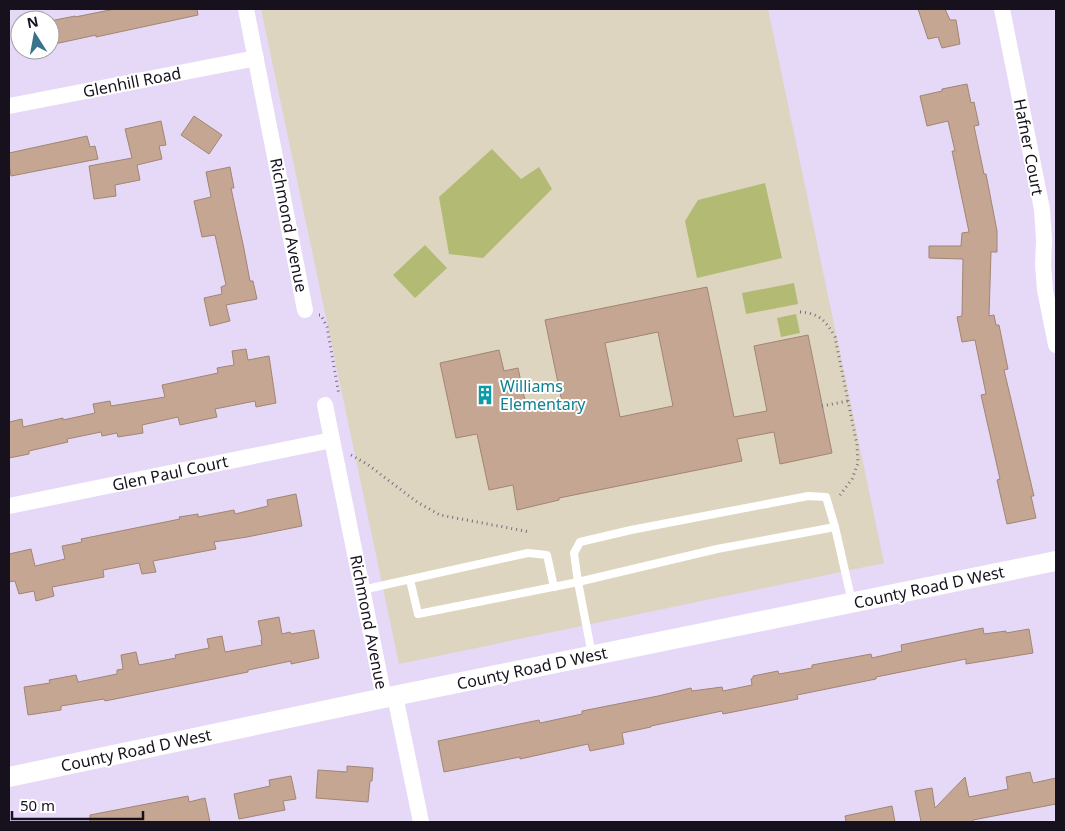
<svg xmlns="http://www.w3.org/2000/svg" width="1065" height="831" font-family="'Noto Sans',sans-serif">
	<rect width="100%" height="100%" fill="#e6d8f7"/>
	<!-- education -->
	<polygon fill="#ddd5bf" points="261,9 768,9 884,563 399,664"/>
	<!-- green -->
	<g fill="#b3ba74">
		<polygon points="492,149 521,179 539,167 552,189 483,258 449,254 439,197"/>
		<polygon points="765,183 782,258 697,278 685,221 698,200"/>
		<polygon points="425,245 447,268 415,298 393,275"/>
		<polygon points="794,283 798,304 746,314 742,293"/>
		<polygon points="796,314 800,333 781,337 777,318"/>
	</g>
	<!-- building -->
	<g fill="#c4a693" stroke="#a28572" fill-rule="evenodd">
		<polygon points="115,9 197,9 198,15 96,37 96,35 50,45 50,21 75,16 75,17"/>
		<polygon points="918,9 945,9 950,20 956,20 960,44 942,48 938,37 928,39"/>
		<polygon points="967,84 971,103 974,102 979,125 974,126 984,174 986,174 997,231 997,252 991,252 989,316 994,315 996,325 999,325 1008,369 1004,370 1034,496 1031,496 1036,518 1007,524 997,480 1000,479 981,395 986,394 975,340 962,342 957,317 962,316 963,259 929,258 929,246 961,246 962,233 969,232 952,151 955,151 948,121 927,126 920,96 942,91 942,89"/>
		<polygon points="194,116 222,135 209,154 181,135"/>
		<polygon points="161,121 166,145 159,146 162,159 137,165 140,180 115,185 116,196 94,199 89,166 132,158 125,129"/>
		<polygon points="87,136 90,147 95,146 98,159 11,176 9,163 9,153"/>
		<polygon points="230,167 234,188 231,188 244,249 250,281 253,281 257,299 226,305 230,321 210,326 204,298 222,294 221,287 226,285 215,235 202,237 194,201 211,197 206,172"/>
		<path d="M 707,287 L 734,417 L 767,411 L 754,346 L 808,335 L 832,453 L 780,464 L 774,432 L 737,439 L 742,461 L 559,498 L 559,500 L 517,510 L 513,485 L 489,490 L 477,434 L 456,438 L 440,363 L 499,350 L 504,371 L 518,368 L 527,410 L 562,402 L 545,320 ZM 658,332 L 673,406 L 620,417 L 605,343 Z"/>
		<polygon points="246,349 248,360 269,356 276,403 256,407 255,401 215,409 217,417 180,425 178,417 142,425 143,433 118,437 117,433 102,436 101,432 67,439 68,442 29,451 29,454 9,458 9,422 22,419 23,427 63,418 63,420 95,413 93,404 110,401 111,406 165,397 162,385 218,373 217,368 234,365 232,351"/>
		<polygon points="296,494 302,526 247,537 214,542 216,549 153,561 156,572 142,574 139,563 103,570 104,577 52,587 54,596 36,601 34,591 19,594 15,581 9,582 9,554 31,549 35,566 65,559 62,546 82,542 81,539 180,519 179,517 198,514 198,517 234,510 235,514 268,506 267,500"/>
		<polygon points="279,617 282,634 290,632 291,634 314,630 319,658 291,664 291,661 248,670 248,672 105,701 104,699 61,706 61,710 28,715 24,687 50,683 49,680 76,675 78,682 117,674 117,670 123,669 121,655 136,652 139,665 176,658 175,655 209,648 207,639 222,636 225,652 262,645 261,640 262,639 258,621"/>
		<polygon points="983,628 984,634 1006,631 1006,633 1029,629 1033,653 966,664 966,659 876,677 876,679 797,695 798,699 723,714 722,711 651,726 651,727 622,733 624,744 590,751 588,744 520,759 520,757 444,772 438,741 539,720 540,723 582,714 582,711 658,696 691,688 692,691 722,687 723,691 752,685 751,679 753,678 753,676 778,671 779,674 812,668 812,665 871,654 872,658 902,651 901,645"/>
		<polygon points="347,766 373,768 372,781 370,781 368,802 316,798 318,770 347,772"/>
		<polygon points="1030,772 1033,783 1056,778 1056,804 973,820 973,822 921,822 915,791 932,788 935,808 965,777 969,797 1008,789 1006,777"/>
		<polygon points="291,776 296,799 283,801 285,810 239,819 234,794 270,786 269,780"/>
		<polygon points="188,796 189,802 205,798 210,822 90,822 90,815"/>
		<polygon points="892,806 895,822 846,822 845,816"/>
	</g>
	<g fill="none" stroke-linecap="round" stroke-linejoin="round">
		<!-- path -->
		<g stroke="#776d82" stroke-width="3" stroke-dasharray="1 4" stroke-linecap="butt">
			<path d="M 800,312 C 819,313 826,321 835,337 L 857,445 L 858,463 L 852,479 L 840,495"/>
			<polyline points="319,315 321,315 327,327 339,395"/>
			<polyline points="822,406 848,401"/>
			<polyline points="351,455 367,464 417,502 440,515 530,532"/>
		</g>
		<!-- service -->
		<g stroke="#fff" stroke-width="8">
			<polyline points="835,527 826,497 808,496 631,530 580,542 574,553 578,582 717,549 835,527 852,602"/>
			<polyline points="410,580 418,614 578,582 592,655"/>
			<polyline points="362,590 528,553 547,555 554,587"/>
		</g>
		<!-- minor -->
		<g stroke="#fff" stroke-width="16">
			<polyline points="246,9 305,310"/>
			<polyline points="1002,9 1042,209 1044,240 1043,265 1045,290 1056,345"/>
			<polyline points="9,106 256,58"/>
			<polyline points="325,405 384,698"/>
			<polyline points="9,506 332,440"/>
			<polyline points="395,696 421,822"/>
		</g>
		<!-- tertiary -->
		<polyline stroke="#fff" stroke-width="20" points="9,777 384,698 1056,561"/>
	</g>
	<!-- icons -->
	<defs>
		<symbol id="building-bare" viewBox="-9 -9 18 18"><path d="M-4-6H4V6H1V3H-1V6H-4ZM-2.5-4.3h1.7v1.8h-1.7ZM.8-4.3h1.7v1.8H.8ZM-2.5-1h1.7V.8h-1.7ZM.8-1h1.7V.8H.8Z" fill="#0f9aa8" stroke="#fff" stroke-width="2.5" paint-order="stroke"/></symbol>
	</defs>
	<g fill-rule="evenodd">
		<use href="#building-bare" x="471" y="381" width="28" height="28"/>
	</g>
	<g text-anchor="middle" stroke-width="4" stroke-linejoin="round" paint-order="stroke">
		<!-- street labels -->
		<g font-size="16" fill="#16111c" stroke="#fff">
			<text transform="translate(132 82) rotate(-11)" y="6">Glenhill Road</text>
			<text transform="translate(1029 147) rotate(79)" y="6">Hafner Court</text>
			<text transform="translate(289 225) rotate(79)" y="6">Richmond Avenue</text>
			<text transform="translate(170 473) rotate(-12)" y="6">Glen Paul Court</text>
			<text transform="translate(929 587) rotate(-12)" y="6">County Road D West</text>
			<text transform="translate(369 622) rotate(79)" y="6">Richmond Avenue</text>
			<text transform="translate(532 668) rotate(-12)" y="6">County Road D West</text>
			<text transform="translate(136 750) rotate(-12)" y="6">County Road D West</text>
		</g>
		<!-- culture labels -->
		<g font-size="16" fill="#0d838f" stroke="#fff" text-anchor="start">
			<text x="500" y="392">Williams<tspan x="500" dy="18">Elementary</tspan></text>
		</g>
	</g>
	<!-- border -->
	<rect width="1065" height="831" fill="none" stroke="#16111c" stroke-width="20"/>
	<!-- north arrow -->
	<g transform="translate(35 35) rotate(349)"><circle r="24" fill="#ffffff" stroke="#a2a0a4"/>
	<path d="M0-4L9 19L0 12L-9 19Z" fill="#39728b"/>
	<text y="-8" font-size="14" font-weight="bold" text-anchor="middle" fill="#16111c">N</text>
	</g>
	<!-- scale -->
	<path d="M12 811v8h131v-8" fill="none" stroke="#16111c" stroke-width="2.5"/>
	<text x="20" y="811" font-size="15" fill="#16111c" stroke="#ffffff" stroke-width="4" paint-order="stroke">50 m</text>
</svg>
